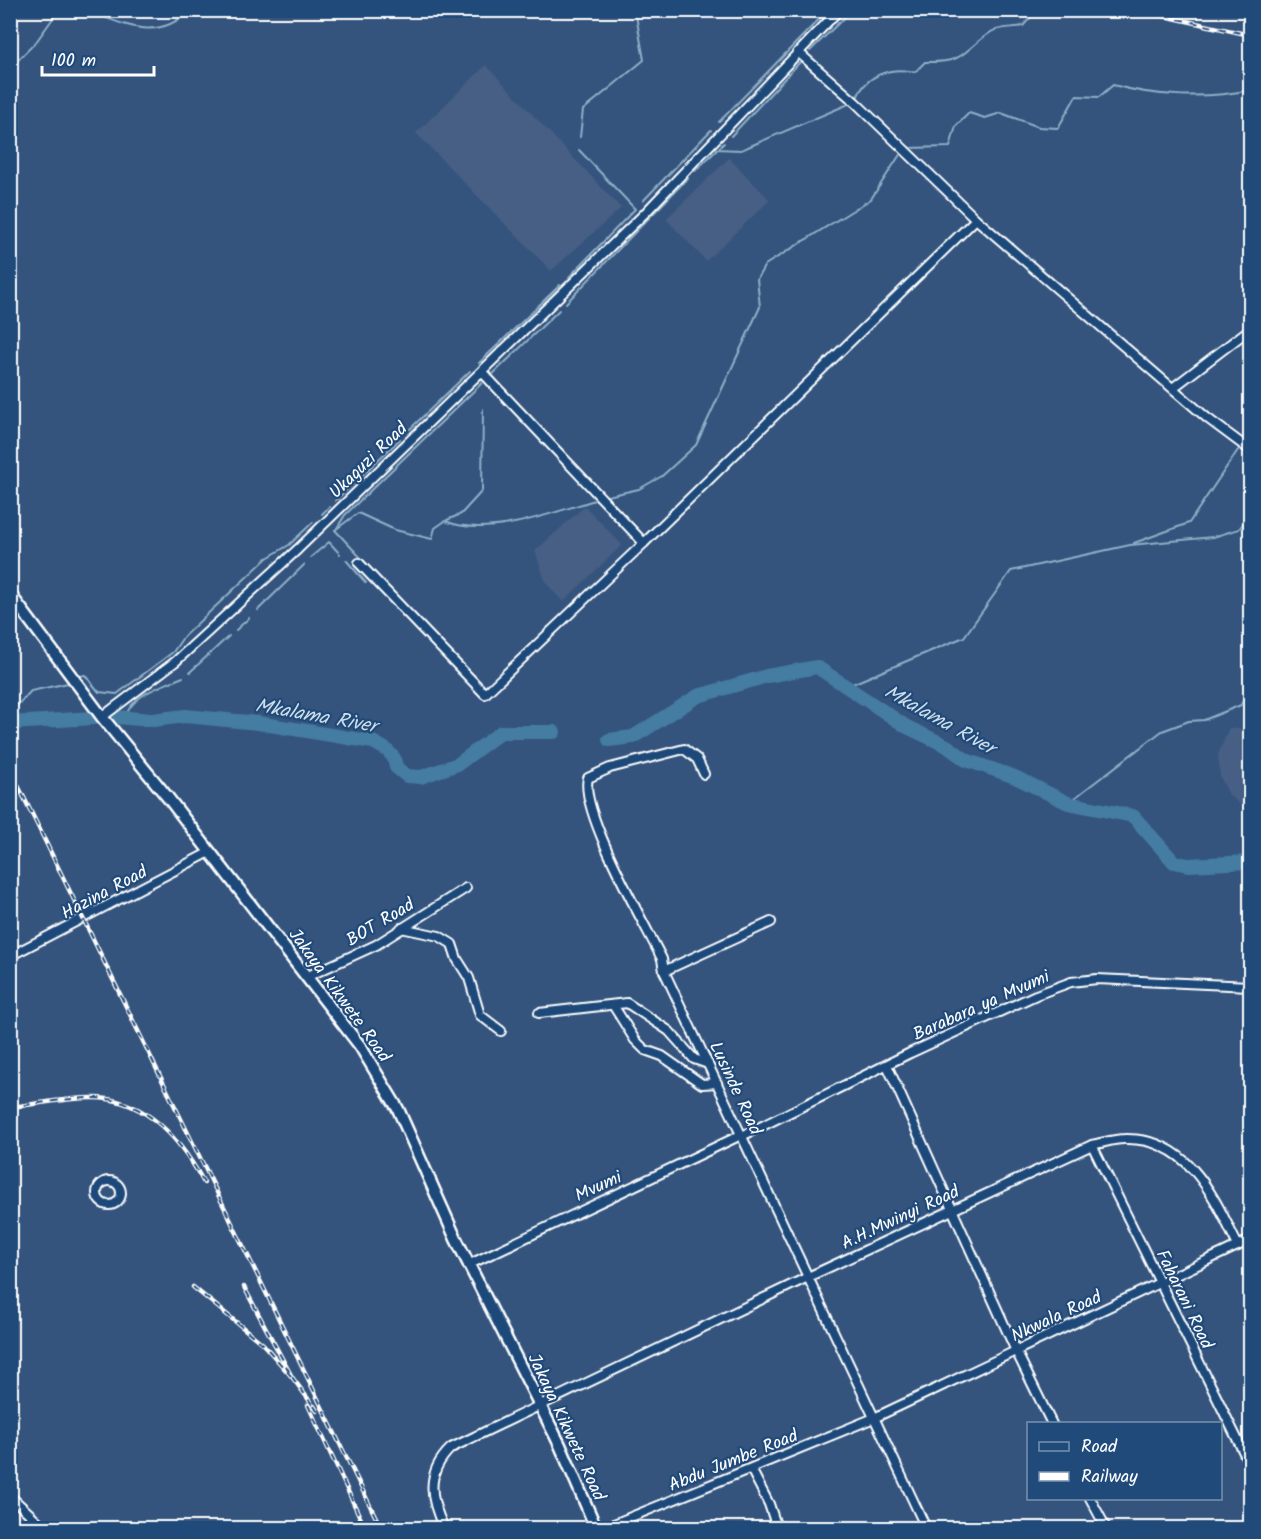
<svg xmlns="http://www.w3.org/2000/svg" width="1261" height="1539" font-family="Kalam,sans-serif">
	<rect width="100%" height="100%" fill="#34547e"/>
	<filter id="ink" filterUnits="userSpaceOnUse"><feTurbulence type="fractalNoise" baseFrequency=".0167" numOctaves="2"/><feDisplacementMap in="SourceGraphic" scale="12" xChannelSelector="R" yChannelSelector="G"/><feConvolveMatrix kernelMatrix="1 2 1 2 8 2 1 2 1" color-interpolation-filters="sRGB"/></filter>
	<g filter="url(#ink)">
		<!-- built -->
		<g fill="#465e84">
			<polygon points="486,65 621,208 551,271 416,133"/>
			<polygon points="729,158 770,200 706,261 666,219"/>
			<polygon points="585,506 622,545 563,602 546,583 535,551"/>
			<polygon points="1229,728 1250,729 1250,810 1244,808 1229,795 1220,777 1218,755"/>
		</g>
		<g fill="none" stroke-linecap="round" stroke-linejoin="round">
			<!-- stream -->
			<g stroke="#8fb0c7" stroke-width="2">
				<polyline points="23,10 30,10"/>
				<polyline points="48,10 56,14"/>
				<path d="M 84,10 C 123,23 156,44 190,10"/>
				<polyline points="810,51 852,10"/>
				<polyline points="10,68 36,42 56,14 67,10"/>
				<path d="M 856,100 C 865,75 890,66 915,72 L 925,62 C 966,63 961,52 991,32 C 998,27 1014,28 1023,26 L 1037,10"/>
				<polyline points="719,122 828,10"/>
				<polyline points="731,136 800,62"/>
				<polyline points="580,137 583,110 644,60 635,10"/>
				<path d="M 907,148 L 950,147 L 956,126 L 969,113 L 985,118 L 1001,113 L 1039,127 L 1058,128 L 1076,96 L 1099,97 L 1113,85 C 1155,97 1208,99 1250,90"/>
				<polyline points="716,149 741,150 851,103"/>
				<polyline points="695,171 724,143"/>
				<polyline points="643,201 711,130"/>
				<polyline points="569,277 635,209 579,150"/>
				<polyline points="566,303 688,178"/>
				<polyline points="479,363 560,285"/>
				<polyline points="491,376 559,310"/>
				<polyline points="410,429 470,371"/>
				<polyline points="1243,442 1250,419"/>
				<polyline points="603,497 639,489 662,476 696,445 760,307 757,279 765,265 871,199 903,150"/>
				<polyline points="335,501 400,439"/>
				<polyline points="322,514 329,507"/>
				<polyline points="447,520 461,514 482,491 483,409"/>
				<polyline points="337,528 345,515 482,383"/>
				<path d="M 335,530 L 358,513 L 395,530 L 432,539 L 435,528 L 445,521 C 488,539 554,512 598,499"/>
				<polyline points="335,530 376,574"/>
				<polyline points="1134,543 1189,523 1240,447"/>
				<polyline points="311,557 329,542 340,554"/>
				<polyline points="346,560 366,583"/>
				<polyline points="258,610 304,565"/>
				<polyline points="236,630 249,618"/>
				<polyline points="190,672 229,636"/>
				<polyline points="80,676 85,675 99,692 117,694 173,652 184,636 267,558 289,545 313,522"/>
				<polyline points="845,687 964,637 1011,571 1130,545 1213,537 1239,529 1250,514"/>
				<polyline points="10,713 31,691 68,683"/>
				<path d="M 124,719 C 133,693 160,687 183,677"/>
				<polyline points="1068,803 1162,731 1189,721 1204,720 1241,705 1250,686"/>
			</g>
			<!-- river -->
			<g stroke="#457ca1" stroke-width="14">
				<polyline points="115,717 153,720 185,716 258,723 373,742 387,750 394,758 396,767 407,776 421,777 458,764 501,732 554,732"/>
				<polyline points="10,723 94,718"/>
				<polyline points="609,740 633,737 698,696 767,676 817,667 907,727 947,746 966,760 1015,777 1068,803 1133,816 1174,862 1189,865 1250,862"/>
			</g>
			<defs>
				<g id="minor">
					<polyline points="798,52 855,102 976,219 1207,418 1250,450"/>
					<polyline points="482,372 644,543 976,219"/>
					<polyline points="1174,387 1250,329"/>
					<polyline points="359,563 485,694 644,543"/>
					<polyline points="102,717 176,661 298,549 645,213 839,10"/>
					<path d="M 704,774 L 697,759 L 684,749 L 610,768 L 588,778 C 579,811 645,924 662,959 L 664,971 L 926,1528"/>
					<polyline points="401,928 439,936 452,944 457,959 469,978 480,1015 501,1031"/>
					<polyline points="10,956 210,852"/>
					<polyline points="664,971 771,922"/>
					<polyline points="306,977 376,945 466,888"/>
					<polyline points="613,1005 635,1040 645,1050 662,1056 702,1084 717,1083"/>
					<polyline points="539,1013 627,1003 669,1031 694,1059 708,1064"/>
					<polyline points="887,1065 1016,1351 1052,1424"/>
					<polyline points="742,1136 910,1053 1036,995 1071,982 1097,979 1250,986"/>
					<polyline points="1092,1145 1250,1465"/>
					<circle cx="109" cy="1193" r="12"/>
					<polyline points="468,1265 741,1135"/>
					<polyline points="751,1469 769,1504 777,1528"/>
					<polyline points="10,1496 45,1528"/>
					<polyline points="1090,1498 1106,1528"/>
					<path d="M 444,1528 C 430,1499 425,1473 451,1448 L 808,1277 L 1092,1145 C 1103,1143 1114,1139 1124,1139 C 1189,1137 1214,1197 1238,1246"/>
					<polyline points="604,1528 874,1418 1250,1240"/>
				</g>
				<polyline id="secondary" points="10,594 102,717 169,799 360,1046 398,1109 456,1239 560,1445 596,1528"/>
			</defs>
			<!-- minor casing -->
			<use href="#minor" stroke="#fff" stroke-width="12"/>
			<!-- secondary casing -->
			<use href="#secondary" stroke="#fff" stroke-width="15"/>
			<!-- minor -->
			<use href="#minor" stroke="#1f4a7a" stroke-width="8"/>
			<!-- secondary -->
			<use href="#secondary" stroke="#1f4a7a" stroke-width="10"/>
			<defs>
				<g id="rail">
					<polyline points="1137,10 1250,35"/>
					<polyline points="10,769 381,1528"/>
					<path d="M 10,1107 C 37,1104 66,1098 93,1098 C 146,1098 181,1140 204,1183"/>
					<polyline points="193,1287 263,1344 292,1377 244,1287"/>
					<polyline points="292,1377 317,1411 314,1406"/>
					<polyline points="308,1405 365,1528"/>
				</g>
			</defs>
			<!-- rail casing -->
			<use href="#rail" stroke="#fff" stroke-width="4.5"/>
			<!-- rail -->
			<use href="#rail" stroke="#1f4a7a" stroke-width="2" stroke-dasharray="7" stroke-linecap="butt"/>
		</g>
	</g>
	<g text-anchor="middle" stroke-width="4.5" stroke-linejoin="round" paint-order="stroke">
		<!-- street labels -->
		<g font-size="18" fill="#fff" stroke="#1f4a7a">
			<text transform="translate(368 460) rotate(-44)" y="6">Ukaguzi Road</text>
			<text transform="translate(104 892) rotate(-28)" y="6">Hazina Road</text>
			<text transform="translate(380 922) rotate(-31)" y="6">BOT Road</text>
			<text transform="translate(340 995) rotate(54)" y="6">Jakaya Kikwete Road</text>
			<text transform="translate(981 1005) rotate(-24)" y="6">Barabara ya Mvumi</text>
			<text transform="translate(736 1088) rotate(65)" y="6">Lusinde Road</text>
			<text transform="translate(598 1186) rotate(-25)" y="6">Mvumi</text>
			<text transform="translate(900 1217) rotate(-25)" y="6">A.H.Mwinyi Road</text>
			<text transform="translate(1185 1299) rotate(64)" y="6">Faharani Road</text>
			<text transform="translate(1056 1316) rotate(-25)" y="6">Nkwala Road</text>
			<text transform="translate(567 1427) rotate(65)" y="6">Jakaya Kikwete Road</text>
			<text transform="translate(733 1460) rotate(-22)" y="6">Abdu Jumbe Road</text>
		</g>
		<!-- water labels -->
		<g font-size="20" font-style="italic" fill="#d0dee8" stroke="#1f4a7a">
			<text transform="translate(316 715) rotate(10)" y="7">Mkalama River</text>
			<text transform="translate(940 719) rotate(29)" y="7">Mkalama River</text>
		</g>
	</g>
	<!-- margin -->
	<rect width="1261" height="1539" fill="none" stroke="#1f4a7a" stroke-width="36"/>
	<rect x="18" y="18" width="1225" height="1503" fill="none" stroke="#fff" stroke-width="2" filter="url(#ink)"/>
	<!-- legend -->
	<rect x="1027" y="1422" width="195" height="78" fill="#1f4a7a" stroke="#7992af" stroke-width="1.5"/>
	<rect x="1039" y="1442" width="30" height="9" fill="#1f4a7a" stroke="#7992af" stroke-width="1.5"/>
	<text x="1081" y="1452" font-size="18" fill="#ffffff">Road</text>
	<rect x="1039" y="1472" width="30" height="9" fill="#ffffff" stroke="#7992af" stroke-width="1.5"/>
	<text x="1081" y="1482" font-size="18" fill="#ffffff">Railway</text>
	<!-- scale -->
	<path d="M42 66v9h112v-9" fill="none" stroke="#ffffff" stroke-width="3"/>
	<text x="51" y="66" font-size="18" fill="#ffffff" stroke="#1f4a7a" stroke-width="4.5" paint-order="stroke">100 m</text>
</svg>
